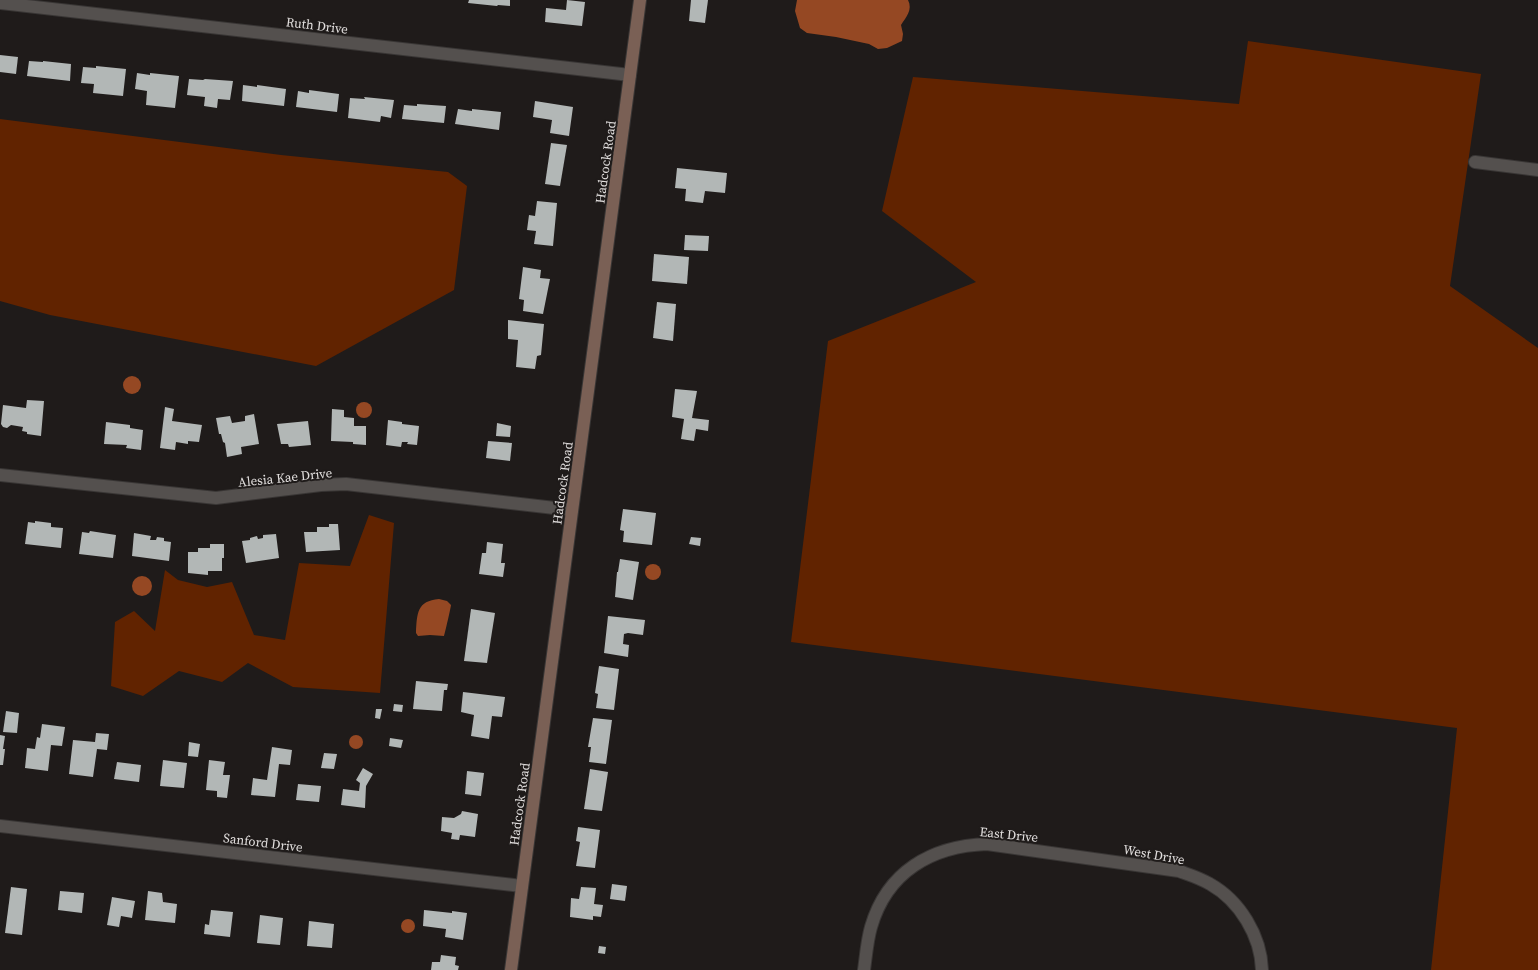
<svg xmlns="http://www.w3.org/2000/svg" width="1538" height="970" font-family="'Source Serif 4',serif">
	<rect width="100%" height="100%" fill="#1f1b1a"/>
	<!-- green -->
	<g fill="#612300">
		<polygon points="1248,41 1481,74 1450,286 1538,348 1538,970 1431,970 1457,728 791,642 828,341 976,282 882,211 913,77 1239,104"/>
		<polygon points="0,119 281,155 448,172 467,186 454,290 316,366 50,315 0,301"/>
		<polygon points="369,515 394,523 380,693 293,687 248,663 222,682 179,671 143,696 111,686 115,622 134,611 155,631 165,570 178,580 207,587 232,582 254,635 285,640 299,563 350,566"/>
	</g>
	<!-- water -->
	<g fill="#954823">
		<path d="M 797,0 L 908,0 C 913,10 906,17 901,25 L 903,34 L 902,41 L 887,48 L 878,49 L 869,44 L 836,37 L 807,33 L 800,28 L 795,11 Z"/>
		<circle cx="132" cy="385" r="9"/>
		<circle cx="364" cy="410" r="8"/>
		<circle cx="653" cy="572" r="8"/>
		<circle cx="142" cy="586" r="10"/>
		<path d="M 439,599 L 447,601 L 451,605 C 451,607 445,633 444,636 L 430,635 L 418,636 L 416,633 C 417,613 417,601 439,599 Z"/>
		<circle cx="356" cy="742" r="7"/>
		<circle cx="408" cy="926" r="7"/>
	</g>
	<!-- building -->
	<g fill="#b2b7b6">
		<polygon points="469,0 510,0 510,6 498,5 497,6 468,3"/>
		<polygon points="567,0 585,2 582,26 545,22 546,8 566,10"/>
		<polygon points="691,0 708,0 705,23 689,21"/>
		<polygon points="0,55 18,57 16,74 0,72"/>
		<polygon points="29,61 43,62 43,61 71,64 70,81 27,76"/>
		<polygon points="96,66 126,69 123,96 93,93 94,84 81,83 83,67 96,68"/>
		<polygon points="137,73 150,75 150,73 179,76 175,108 146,105 147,91 135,89"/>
		<polygon points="189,79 203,80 205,79 233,81 230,100 218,99 217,108 204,106 205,97 187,95"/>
		<polygon points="243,85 257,87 257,85 286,89 284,106 242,101"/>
		<polygon points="309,90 339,94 337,112 296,107 298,91 309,93"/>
		<polygon points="364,97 394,100 391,118 381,116 380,122 348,118 350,98 365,99"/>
		<polygon points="535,101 573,107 569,136 550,133 552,120 533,117"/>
		<polygon points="417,104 446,106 444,123 402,119 404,105 417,106"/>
		<polygon points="458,109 472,111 472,109 501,112 499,130 455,124"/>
		<polygon points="551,143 567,145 560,186 545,184"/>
		<polygon points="677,168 727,173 725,193 705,191 703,203 685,201 686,189 675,188"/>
		<polygon points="537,201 557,203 553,246 534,244 536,231 527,230 529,215 535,216"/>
		<polygon points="685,235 709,236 708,251 684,250"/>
		<polygon points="654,254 689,257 687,284 652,281"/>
		<polygon points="523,267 541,270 540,278 550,279 543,314 523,311 524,300 519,299"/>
		<polygon points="657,302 676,304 673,341 653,338"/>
		<polygon points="508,320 544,324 541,355 537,356 535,369 516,367 518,340 508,339"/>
		<polygon points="675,389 697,391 692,418 709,420 708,431 696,429 694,441 681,439 684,419 672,417"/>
		<polygon points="27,400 44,401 41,436 27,434 27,432 22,431 23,427 11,425 7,428 3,427 1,424 3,405 26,408"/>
		<polygon points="165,407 174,409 172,421 202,425 199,442 188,441 188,444 176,442 175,450 160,448"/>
		<polygon points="332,409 344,410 344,417 354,418 354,426 366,426 366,445 353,444 353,442 331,441"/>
		<polygon points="254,414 259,444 241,447 242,454 227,457 225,443 223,442 221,434 219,434 216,418 230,416 232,423 245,421 245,416"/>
		<polygon points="388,420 402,422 402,424 419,426 417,445 407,444 408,442 402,442 401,447 386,445"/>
		<polygon points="308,421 311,445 289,447 288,444 281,444 277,424"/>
		<polygon points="106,422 130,425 130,428 143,430 141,450 126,448 127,445 104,444"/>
		<polygon points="497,423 511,426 510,437 496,436"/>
		<polygon points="488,441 512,443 510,461 486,458"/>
		<polygon points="623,509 656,513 652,545 623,542 624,531 620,530"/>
		<polygon points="35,521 51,523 51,527 63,528 61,548 25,544 28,522 35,523"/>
		<polygon points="329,524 338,524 340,550 306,552 304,532 317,532 317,527 329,527"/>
		<polygon points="90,531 116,535 113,558 79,554 82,532 89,533"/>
		<polygon points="134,533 151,536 150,540 156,540 157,537 164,538 164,541 171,542 169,561 132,556"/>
		<polygon points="276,534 279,558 246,563 242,541 250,540 250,538 257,536 258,539 263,538 263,535"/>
		<polygon points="691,537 701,538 700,546 689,544"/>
		<polygon points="487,542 503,544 501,563 505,563 503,577 479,574 482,553 486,553"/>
		<polygon points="210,544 224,544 224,558 222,558 222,571 208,571 208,575 188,573 188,552 198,552 198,548 210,548"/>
		<polygon points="620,559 639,562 633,600 615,597 617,572 618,572"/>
		<polygon points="471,609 495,613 487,663 464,661"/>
		<polygon points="608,616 645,620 643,635 628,633 624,634 623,644 629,645 628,657 604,653"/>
		<polygon points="599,666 619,669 614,710 596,708 598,694 595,693"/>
		<polygon points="416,681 448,684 447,690 444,690 442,711 413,709"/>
		<polygon points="463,692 505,697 502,717 492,716 489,739 471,736 474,715 461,712"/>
		<polygon points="394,704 403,705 402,712 393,711"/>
		<polygon points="376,709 382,709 380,719 375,718"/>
		<polygon points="6,711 19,713 17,733 3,732"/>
		<polygon points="593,718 612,720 606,764 589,762 591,747 588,747"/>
		<polygon points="42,724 65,727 62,746 51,745 48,771 25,768 27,748 35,749 37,737 40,738"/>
		<polygon points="96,733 109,734 107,750 97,749 93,777 69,774 73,740 95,742"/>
		<polygon points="0,735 5,736 3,749 5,749 3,765 0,765"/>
		<polygon points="390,738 403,740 401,748 389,746"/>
		<polygon points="189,742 200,744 198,757 188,756"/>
		<polygon points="272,747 292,750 290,765 279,764 275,797 251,795 253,778 267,780"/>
		<polygon points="324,753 337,754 334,769 321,768"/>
		<polygon points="163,760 187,763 184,788 160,786"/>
		<polygon points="209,760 225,762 223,775 230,775 227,798 217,797 217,791 206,790"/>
		<polygon points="117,762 141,765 139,782 114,779"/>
		<polygon points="363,768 373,774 366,786 365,808 341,805 343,789 359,791 360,783 356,780"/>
		<polygon points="590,769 608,772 602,811 584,809"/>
		<polygon points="467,771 484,773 481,796 465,794"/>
		<polygon points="298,784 321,786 319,802 296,800"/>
		<polygon points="462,811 478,814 475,837 460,835 459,840 451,839 452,833 441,831 442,817 454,818 461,814"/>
		<polygon points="578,827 600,830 595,868 576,866 580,842 576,841"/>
		<polygon points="612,884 627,886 625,901 610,899"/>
		<polygon points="11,887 27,889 22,935 5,933"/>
		<polygon points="581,887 596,888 594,904 603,905 601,917 593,916 593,920 570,917 571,898 579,899"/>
		<polygon points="60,891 84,893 82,913 58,910"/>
		<polygon points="148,891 162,893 163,902 177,904 175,923 145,920"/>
		<polygon points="112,897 135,901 132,918 121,916 119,927 107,925"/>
		<polygon points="211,910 233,912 230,937 204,934 205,924 209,925"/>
		<polygon points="424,910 452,913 452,911 467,913 463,940 445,937 446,929 423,926"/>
		<polygon points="260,915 283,918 280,945 257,943"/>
		<polygon points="309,921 334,924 332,948 307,946"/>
		<polygon points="599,946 606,947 605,954 598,953"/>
		<polygon points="441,955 456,957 455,965 459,966 458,970 431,970 432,962 440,962"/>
	</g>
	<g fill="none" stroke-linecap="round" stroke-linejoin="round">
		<defs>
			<g id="street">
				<polyline points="0,3 630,75"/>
				<polyline points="1475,162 1538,170"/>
				<polyline points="0,475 216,498 321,485 346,484 572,510"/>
				<polyline points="0,826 522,886"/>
				<path d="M 864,970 C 866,956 867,941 871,927 C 887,872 931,846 987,844 L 1179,871 C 1190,875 1200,878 1210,884 C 1240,901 1261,936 1262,970"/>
			</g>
			<polyline id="secondary" points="511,970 640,0"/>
		</defs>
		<!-- street casing -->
		<use href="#street" stroke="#393635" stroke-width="14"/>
		<!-- secondary casing -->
		<use href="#secondary" stroke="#393635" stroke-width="14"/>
		<!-- street -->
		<use href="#street" stroke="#54504e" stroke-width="12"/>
		<!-- secondary -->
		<use href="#secondary" stroke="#7a6055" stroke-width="12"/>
	</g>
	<g text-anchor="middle" stroke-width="4" stroke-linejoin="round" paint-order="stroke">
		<!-- street labels -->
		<g font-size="13" fill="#e1dedd" stroke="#1f1b1a">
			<text transform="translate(317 25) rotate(7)" y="5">Ruth Drive</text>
			<text transform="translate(605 162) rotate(-82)" y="5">Hadcock Road</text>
			<text transform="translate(285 477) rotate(-6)" y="5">Alesia Kae Drive</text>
			<text transform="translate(562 483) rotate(-82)" y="5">Hadcock Road</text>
			<text transform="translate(519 804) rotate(-82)" y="5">Hadcock Road</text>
			<text transform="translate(1009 834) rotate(6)" y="5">East Drive</text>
			<text transform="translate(263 842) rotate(7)" y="5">Sanford Drive</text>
			<text transform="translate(1154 854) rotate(10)" y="5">West Drive</text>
		</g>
	</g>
</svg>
